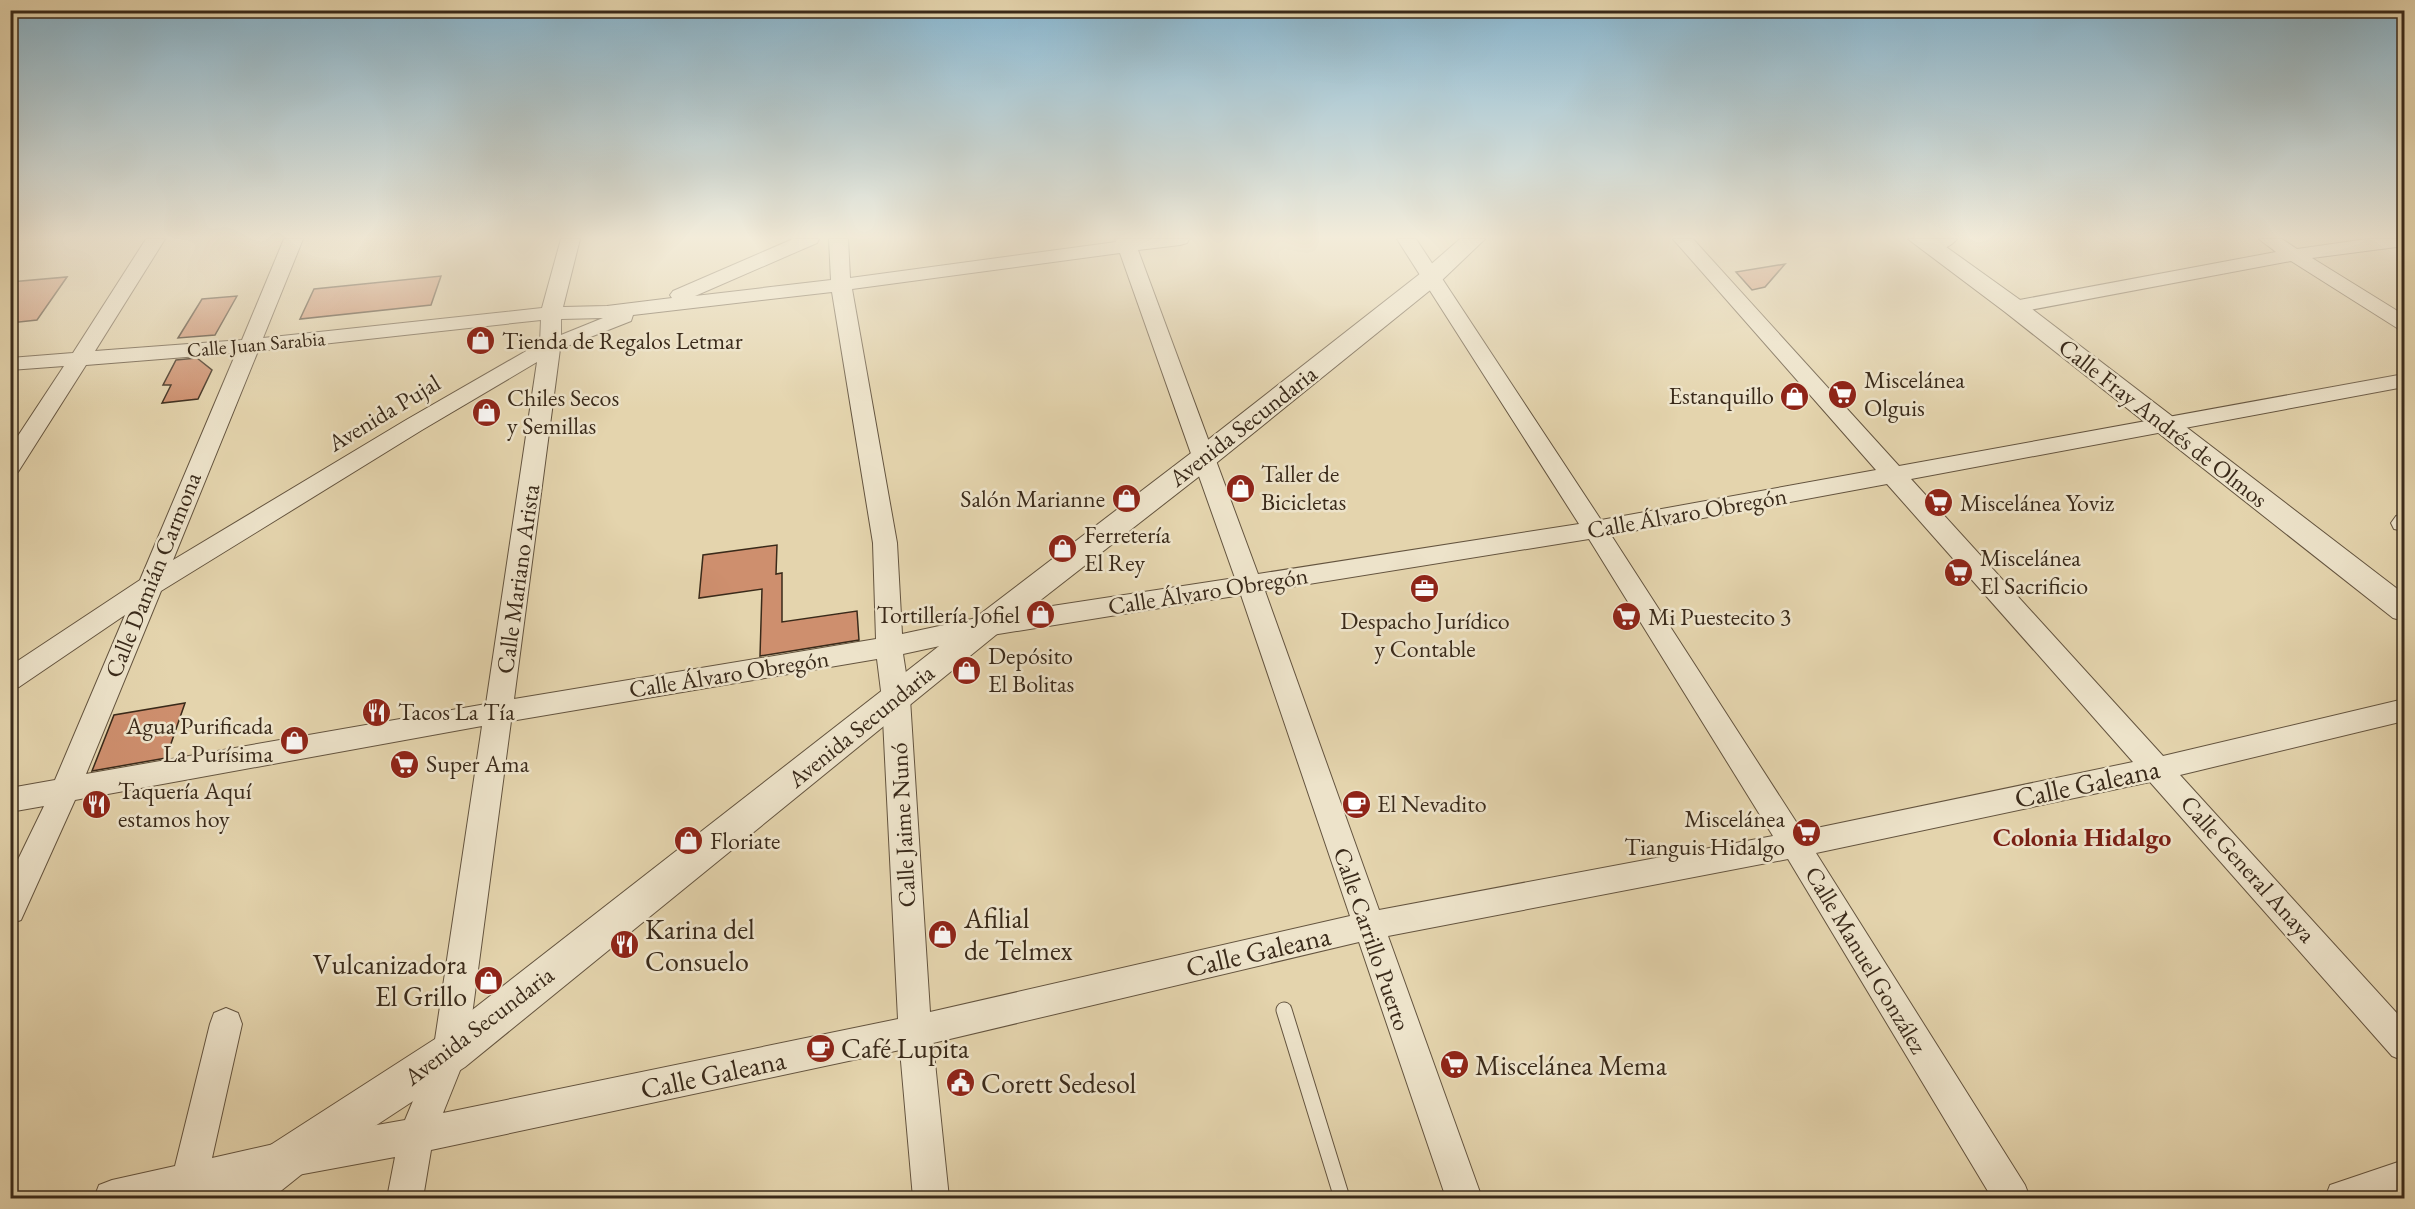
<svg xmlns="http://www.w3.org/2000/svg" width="2415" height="1209" font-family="'EB Garamond',serif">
	<rect width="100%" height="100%" fill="#e4d4ad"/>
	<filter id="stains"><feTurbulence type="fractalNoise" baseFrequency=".00333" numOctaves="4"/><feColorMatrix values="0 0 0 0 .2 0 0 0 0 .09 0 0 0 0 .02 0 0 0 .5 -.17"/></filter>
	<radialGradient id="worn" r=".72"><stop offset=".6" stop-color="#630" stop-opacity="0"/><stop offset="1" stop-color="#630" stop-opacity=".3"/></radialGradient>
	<!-- building -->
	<g fill="#ce8f6e" stroke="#3a2a1a" stroke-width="1.5">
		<polygon points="1785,264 1765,287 1752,290 1736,272"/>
		<polygon points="441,276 431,305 300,319 314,289"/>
		<polygon points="67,277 37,320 10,323 10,282"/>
		<polygon points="237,296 215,335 178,338 202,299"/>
		<polygon points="197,358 212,370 198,399 162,403 171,385 163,385 176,360"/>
		<polygon points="777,545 776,574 782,573 782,622 857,611 859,640 760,656 762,589 699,598 703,555"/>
		<polygon points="185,703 166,758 92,771 114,715"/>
	</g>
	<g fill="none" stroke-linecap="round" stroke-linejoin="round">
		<defs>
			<polyline id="service" points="1284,1010 1342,1198"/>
			<g id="minor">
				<path d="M 146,239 L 165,239 L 95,351 L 242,340 L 284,239 L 303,239 L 263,338 L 542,308 L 561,239 L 580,239 L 563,307 L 607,306 L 672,298 L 670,295 L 673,291 L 793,239 L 819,239 L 817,243 L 695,296 L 831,280 L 829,239 L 848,239 L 850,278 L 1116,242 L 1115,239 L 1189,239 L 1187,243 L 1180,245 L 1138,250 L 1258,574 L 1579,524 L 1397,239 L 1416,239 L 1601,520 L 1876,470 L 1673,239 L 1693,239 L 1899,466 L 2404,374 L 2404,387 L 1911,479 L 2163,756 L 2404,699 L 2404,721 L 2180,775 L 2404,1021 L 2404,1061 L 2392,1056 L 2150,782 L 1816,853 L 2025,1185 L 2030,1198 L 1992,1198 L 1788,859 L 1388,936 L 1482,1198 L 1446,1198 L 1359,942 L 933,1043 L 949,1198 L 913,1198 L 900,1050 L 431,1150 L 423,1198 L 387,1198 L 395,1157 L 287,1177 L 190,1198 L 94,1198 L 99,1185 L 112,1180 L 175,1166 L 210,1024 L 214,1013 L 226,1008 L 238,1013 L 242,1024 L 212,1158 L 287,1141 L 405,1120 L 433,1053 L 482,726 L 75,800 L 21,920 L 10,924 L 10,876 L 44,806 L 10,812 L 10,788 L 55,780 L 125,615 L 19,687 L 10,690 L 10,666 L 140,580 L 236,353 L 86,365 L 18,472 L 10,474 L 10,448 L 64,366 L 10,370 L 10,358 L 73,353 ZM 1120,253 L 1235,578 L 986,616 L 902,634 L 897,543 L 852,289 ZM 832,292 L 873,543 L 876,639 L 514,699 L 560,349 L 631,321 L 633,315 ZM 603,318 L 561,335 L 561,319 ZM 541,320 L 540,343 L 406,420 L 173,560 L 258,351 ZM 537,362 L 486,704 L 86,774 L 161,591 L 422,430 ZM 1887,484 L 2133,762 L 1802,831 L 1611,535 ZM 1589,539 L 1773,836 L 1379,910 L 1265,591 ZM 1241,595 L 1350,916 L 930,1012 L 910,699 L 903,654 L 986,636 ZM 877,659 L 882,699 L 898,1019 L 443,1113 L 467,1053 L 511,721 Z"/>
				<path d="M 1930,239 L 1957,239 C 1950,248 1934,253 1923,250 L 1920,246 Z"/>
				<polygon points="2259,239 2282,239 2297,249 2367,239 2404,239 2404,246 2312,258 2404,315 2404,330 2397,328 2291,261 2014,313 2007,311 2004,307 2007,303 2014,301 2276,252"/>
				<polygon points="2404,514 2404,531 2394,529 2391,523 2396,516"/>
				<polygon points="2404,1160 2404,1196 2396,1198 2325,1198 2330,1185"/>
			</g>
			<g id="tertiary">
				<polygon points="1460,239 1485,239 1439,283 1215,464 997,634 465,1067 302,1174 272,1198 215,1198 221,1182 272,1144 435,1039 975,618 1195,450 1421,273"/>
				<polygon points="1908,239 1935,239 2023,302 2404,594 2404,621 2393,618 2005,312"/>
			</g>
		</defs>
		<!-- service casing -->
		<use href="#service" stroke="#64543f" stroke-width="17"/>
		<!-- minor casing -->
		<use href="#minor" stroke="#64543f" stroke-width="2"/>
		<!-- tertiary casing -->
		<use href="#tertiary" stroke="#64543f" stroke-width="2"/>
		<!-- service -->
		<use href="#service" stroke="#ede3ca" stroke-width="15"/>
		<!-- minor -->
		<use href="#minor" fill="#ede3ca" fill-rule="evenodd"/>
		<!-- tertiary -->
		<use href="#tertiary" fill="#ede3ca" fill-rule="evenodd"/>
	</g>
	<!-- sky -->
	<linearGradient id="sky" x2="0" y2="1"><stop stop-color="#87b6d0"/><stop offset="0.58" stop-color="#f3ecda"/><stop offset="1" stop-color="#f3ecda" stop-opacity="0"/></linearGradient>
	<rect width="2415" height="409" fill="url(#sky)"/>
	<!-- icons -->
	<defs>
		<symbol id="shop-disc" viewBox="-11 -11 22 22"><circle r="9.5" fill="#8f2418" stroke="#ede3ca"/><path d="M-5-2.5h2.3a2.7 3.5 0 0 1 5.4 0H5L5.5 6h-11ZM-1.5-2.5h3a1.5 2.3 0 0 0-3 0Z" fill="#fff"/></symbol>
		<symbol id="supermarket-disc" viewBox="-11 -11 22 22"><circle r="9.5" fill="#8f2418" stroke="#ede3ca"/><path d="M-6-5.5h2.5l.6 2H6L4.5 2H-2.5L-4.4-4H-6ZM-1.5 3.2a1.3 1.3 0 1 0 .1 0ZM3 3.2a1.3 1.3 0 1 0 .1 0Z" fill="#fff"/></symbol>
		<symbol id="office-disc" viewBox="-11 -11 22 22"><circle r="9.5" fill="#8f2418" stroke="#ede3ca"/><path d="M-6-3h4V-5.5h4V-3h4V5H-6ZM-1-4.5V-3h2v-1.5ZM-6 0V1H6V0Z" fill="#fff"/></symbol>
		<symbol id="restaurant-disc" viewBox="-11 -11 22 22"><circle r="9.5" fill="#8f2418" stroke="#ede3ca"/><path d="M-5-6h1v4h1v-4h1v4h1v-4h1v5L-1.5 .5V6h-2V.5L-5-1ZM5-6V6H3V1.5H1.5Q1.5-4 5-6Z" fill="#fff"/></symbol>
		<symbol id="cafe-disc" viewBox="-11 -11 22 22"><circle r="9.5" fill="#8f2418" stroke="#ede3ca"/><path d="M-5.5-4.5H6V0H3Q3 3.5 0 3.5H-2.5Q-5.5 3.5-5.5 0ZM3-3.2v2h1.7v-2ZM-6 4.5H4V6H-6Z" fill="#fff"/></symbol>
		<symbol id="civic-disc" viewBox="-11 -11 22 22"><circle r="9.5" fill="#8f2418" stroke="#ede3ca"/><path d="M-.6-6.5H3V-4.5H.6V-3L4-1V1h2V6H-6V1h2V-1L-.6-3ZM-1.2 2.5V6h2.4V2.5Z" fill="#fff"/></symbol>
	</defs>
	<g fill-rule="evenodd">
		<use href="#shop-disc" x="464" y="324" width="33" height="33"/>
		<use href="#supermarket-disc" x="1826" y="378" width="33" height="33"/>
		<use href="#shop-disc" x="1778" y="380" width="33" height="33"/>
		<use href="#shop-disc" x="470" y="396" width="33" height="33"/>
		<use href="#shop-disc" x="1224" y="472" width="33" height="33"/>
		<use href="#shop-disc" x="1110" y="482" width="33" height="33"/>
		<use href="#supermarket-disc" x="1922" y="486" width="33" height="33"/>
		<use href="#shop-disc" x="1046" y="532" width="33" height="33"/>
		<use href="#supermarket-disc" x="1942" y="556" width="33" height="33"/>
		<use href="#office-disc" x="1408" y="572" width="33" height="33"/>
		<use href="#shop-disc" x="1024" y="598" width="33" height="33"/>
		<use href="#supermarket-disc" x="1610" y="600" width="33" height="33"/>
		<use href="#shop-disc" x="950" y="654" width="33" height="33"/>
		<use href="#restaurant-disc" x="360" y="696" width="33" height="33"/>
		<use href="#shop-disc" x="278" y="724" width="33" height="33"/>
		<use href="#supermarket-disc" x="388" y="748" width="33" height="33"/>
		<use href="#cafe-disc" x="1340" y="788" width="33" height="33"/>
		<use href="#restaurant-disc" x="80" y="788" width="33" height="33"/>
		<use href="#supermarket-disc" x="1790" y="816" width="33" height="33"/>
		<use href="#shop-disc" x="672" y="824" width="33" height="33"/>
		<use href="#shop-disc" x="926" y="918" width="33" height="33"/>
		<use href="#restaurant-disc" x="608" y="928" width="33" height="33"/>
		<use href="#shop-disc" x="472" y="964" width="33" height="33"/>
		<use href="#cafe-disc" x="804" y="1032" width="33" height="33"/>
		<use href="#supermarket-disc" x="1438" y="1048" width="33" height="33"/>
		<use href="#civic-disc" x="944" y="1066" width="33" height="33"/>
	</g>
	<g text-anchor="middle" stroke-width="5" stroke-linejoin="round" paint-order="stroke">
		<!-- far-street labels -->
		<g font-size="20" fill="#3a2a1a" stroke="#ede3ca">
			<text transform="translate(256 344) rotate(-5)" y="7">Calle Juan Sarabia</text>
		</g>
		<!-- poi labels -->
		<g font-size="24" fill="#3a2a1a" stroke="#ede3ca" text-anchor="start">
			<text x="502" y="349">Tienda de Regalos Letmar</text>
			<text x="1864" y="388">Miscelánea<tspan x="1864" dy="28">Olguis</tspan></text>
			<text x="1774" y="404" text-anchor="end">Estanquillo</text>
			<text x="507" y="406">Chiles Secos<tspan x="507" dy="28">y Semillas</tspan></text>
			<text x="1261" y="482">Taller de<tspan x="1261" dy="28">Bicicletas</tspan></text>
			<text x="1105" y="507" text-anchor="end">Salón Marianne</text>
			<text x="1960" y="511">Miscelánea Yoviz</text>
			<text x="1084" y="543">Ferretería<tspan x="1084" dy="28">El Rey</tspan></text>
			<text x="1980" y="566">Miscelánea<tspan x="1980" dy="28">El Sacrificio</tspan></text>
			<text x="1020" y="623" text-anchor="end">Tortillería Jofiel</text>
			<text x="1648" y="625">Mi Puestecito 3</text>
			<text x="1425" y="629" text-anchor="middle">Despacho Jurídico<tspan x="1425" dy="28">y Contable</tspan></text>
			<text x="988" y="664">Depósito<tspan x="988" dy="28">El Bolitas</tspan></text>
			<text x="398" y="720">Tacos La Tía</text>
			<text x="273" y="734" text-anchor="end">Agua Purificada<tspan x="273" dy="28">La Purísima</tspan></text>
			<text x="426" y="772">Super Ama</text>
			<text x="118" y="799">Taquería Aquí<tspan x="118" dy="28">estamos hoy</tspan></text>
			<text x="1377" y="812">El Nevadito</text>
			<text x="1785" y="827" text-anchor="end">Miscelánea<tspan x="1785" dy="28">Tianguis Hidalgo</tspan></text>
			<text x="710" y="849">Floriate</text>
		</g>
		<!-- street labels -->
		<g font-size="24" fill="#3a2a1a" stroke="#ede3ca">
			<text transform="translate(384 413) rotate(-31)" y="8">Avenida Pujal</text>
			<text transform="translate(2163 423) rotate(38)" y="8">Calle Fray Andrés de Olmos</text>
			<text transform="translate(1243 426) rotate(-38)" y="8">Avenida Secundaria</text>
			<text transform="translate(1687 513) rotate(-10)" y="8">Calle Álvaro Obregón</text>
			<text transform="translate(153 575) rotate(-68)" y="8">Calle Damián Carmona</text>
			<text transform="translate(518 579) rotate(-82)" y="8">Calle Mariano Arista</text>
			<text transform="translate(1208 591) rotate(-9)" y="8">Calle Álvaro Obregón</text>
			<text transform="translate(729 674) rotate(-9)" y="8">Calle Álvaro Obregón</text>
			<text transform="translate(861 726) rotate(-39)" y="8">Avenida Secundaria</text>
			<text transform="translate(903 825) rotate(-93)" y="8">Calle Jaime Nunó</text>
			<text transform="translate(2248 869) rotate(48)" y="8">Calle General Anaya</text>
			<text transform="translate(1372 939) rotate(71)" y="8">Calle Carrillo Puerto</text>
			<text transform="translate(1866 960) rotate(59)" y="8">Calle Manuel González</text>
			<text transform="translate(479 1026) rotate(-37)" y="8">Avenida Secundaria</text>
		</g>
		<!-- neighbourhood labels -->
		<g font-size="26" font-weight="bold" fill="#7a1f14" stroke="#ede3ca">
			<text x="2082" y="846">Colonia Hidalgo</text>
		</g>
		<!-- near-street labels -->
		<g font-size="28" fill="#3a2a1a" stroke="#ede3ca">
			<text transform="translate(2087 783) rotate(-12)" y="10">Calle Galeana</text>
			<text transform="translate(1258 951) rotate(-13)" y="10">Calle Galeana</text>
			<text transform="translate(713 1074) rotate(-12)" y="10">Calle Galeana</text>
		</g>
		<!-- near-poi labels -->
		<g font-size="28" fill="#3a2a1a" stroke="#ede3ca" text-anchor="start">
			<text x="964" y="928">Afilial<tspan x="964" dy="32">de Telmex</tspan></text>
			<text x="645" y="939">Karina del<tspan x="645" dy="32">Consuelo</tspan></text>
			<text x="467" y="974" text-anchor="end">Vulcanizadora<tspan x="467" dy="32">El Grillo</tspan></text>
			<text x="841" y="1058">Café Lupita</text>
			<text x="1475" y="1075">Miscelánea Mema</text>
			<text x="981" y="1093">Corett Sedesol</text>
		</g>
	</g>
	<!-- margin -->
	<rect width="2415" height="1209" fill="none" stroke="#e4d4ad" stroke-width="36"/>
	<rect x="12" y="12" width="2391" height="1185" fill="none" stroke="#3a2a1a" stroke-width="3"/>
	<rect x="18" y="18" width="2379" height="1173" fill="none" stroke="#3a2a1a" stroke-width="1.5"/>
	<rect width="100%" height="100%" filter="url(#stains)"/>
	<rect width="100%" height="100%" fill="url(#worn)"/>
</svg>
